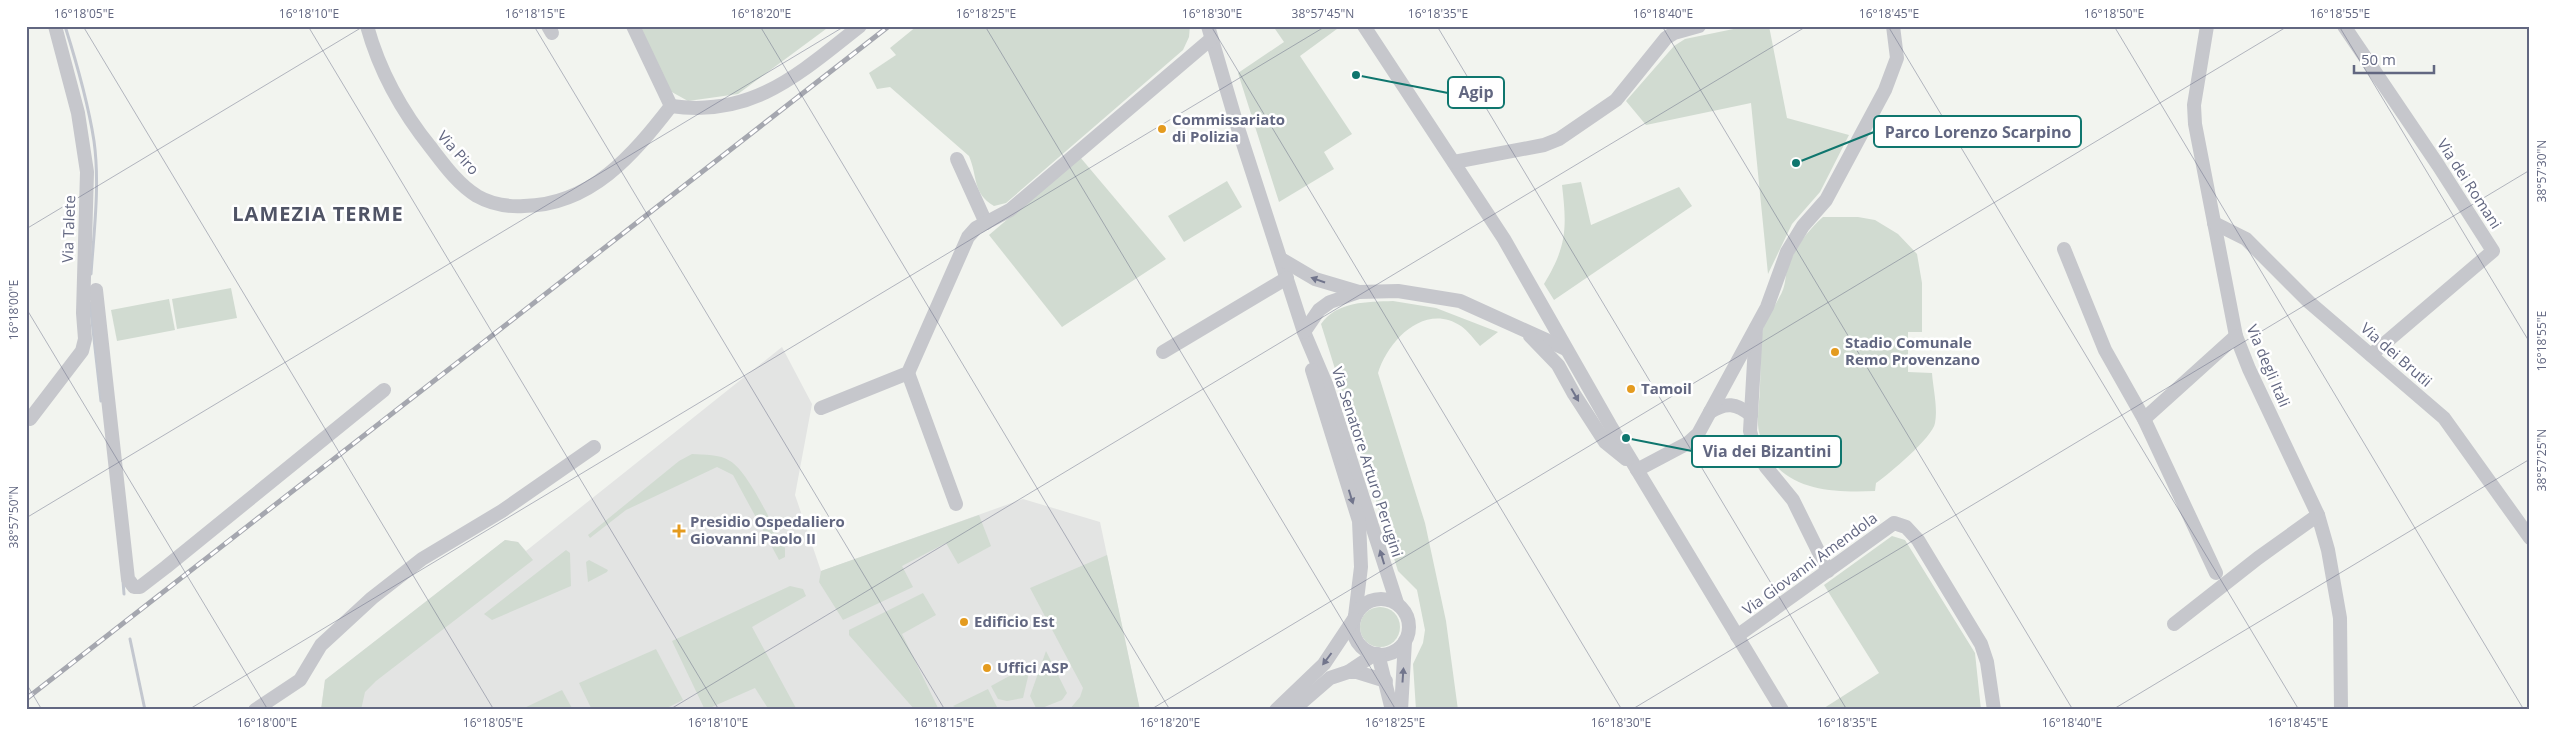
<svg xmlns="http://www.w3.org/2000/svg" width="2556" height="736" font-family="'Open Sans',sans-serif">
	<rect width="100%" height="100%" fill="#f2f4ef"/>
	<!-- built -->
	<polygon fill="#e3e4e3" points="782,347 812,404 795,495 821,571 1023,499 1100,522 1140,710 321,710 325,680 505,540 518,542 526,551"/>
	<!-- green -->
	<g fill="#d1dbd1">
		<polygon points="640,26 830,26 738,94 688,101 670,91"/>
		<path d="M 917,26 L 1190,26 L 1189,37 L 1183,50 L 1006,203 L 994,206 C 972,193 978,177 969,156 L 890,87 L 877,89 L 869,73 L 896,55 L 890,48 Z"/>
		<polygon points="1273,26 1341,26 1300,56 1352,134 1324,152 1334,169 1279,202 1238,73 1284,42"/>
		<polygon points="1748,26 1769,26 1787,118 1849,135 1820,192 1792,224 1768,274 1751,103 1646,125 1626,101 1674,46 1685,39"/>
		<polygon points="1080,157 1166,259 1062,327 989,235"/>
		<polygon points="1227,181 1242,207 1184,242 1168,216"/>
		<path d="M 1581,182 L 1591,225 L 1679,187 L 1692,206 L 1554,300 L 1544,284 C 1567,246 1567,228 1562,185 Z"/>
		<path d="M 1823,217 L 1858,217 L 1875,220 L 1898,234 L 1917,254 L 1922,283 L 1922,332 L 1908,332 L 1908,372 L 1932,373 C 1933,388 1938,408 1935,423 C 1933,437 1888,475 1876,483 L 1875,491 C 1826,493 1773,490 1759,432 C 1756,418 1760,400 1760,386 C 1761,368 1759,347 1763,329 C 1764,323 1778,301 1782,292 C 1786,284 1785,275 1788,266 C 1795,248 1808,230 1823,217 Z"/>
		<polygon points="231,288 237,318 177,329 172,299"/>
		<polygon points="169,299 175,330 117,341 111,310"/>
		<path d="M 1393,301 L 1436,308 L 1498,332 L 1480,346 C 1474,339 1468,331 1461,326 C 1425,302 1388,340 1378,373 L 1425,523 L 1446,621 L 1458,710 L 1416,710 L 1413,664 L 1423,643 L 1425,630 L 1417,590 L 1398,571 L 1321,324 C 1337,301 1367,302 1393,301 Z"/>
		<path d="M 692,454 C 704,455 720,454 730,461 C 749,472 773,527 785,548 L 785,557 L 779,560 L 733,475 L 717,467 L 626,510 L 590,538 L 588,535 L 679,461 Z"/>
		<polygon points="979,515 991,546 958,564 946,543 902,566 913,587 843,620 819,582 821,571"/>
		<polygon points="1892,536 1905,540 1975,653 1981,710 1821,710 1879,673 1824,585"/>
		<polygon points="505,540 518,542 533,560 376,681 365,692 361,710 321,710 325,680"/>
		<polygon points="566,550 570,553 571,586 492,620 484,614"/>
		<polygon points="1107,555 1140,710 1069,710 1080,697 1083,688 1030,588"/>
		<polygon points="589,560 608,570 607,572 588,582 586,562"/>
		<polygon points="790,586 803,589 806,596 752,627 797,710 769,710 755,688 705,710 672,641"/>
		<polygon points="923,593 936,615 902,634 939,710 915,710 849,635 849,630"/>
		<circle cx="1380" cy="627" r="20"/>
		<polygon points="656,649 683,700 663,710 592,710 579,683"/>
		<polygon points="1046,651 1067,693 1062,700 1037,710 1030,696"/>
		<polygon points="1031,664 1023,698 1007,701 998,699 991,686"/>
		<polygon points="988,689 998,709 961,710 953,706"/>
		<polygon points="562,690 573,710 520,710"/>
	</g>
	<g fill="none" stroke-linecap="round" stroke-linejoin="round">
		<!-- stream -->
		<g stroke="#c3c7cf" stroke-width="3">
			<path d="M 65,26 C 77,64 88,102 94,141 C 100,184 94,231 91,274"/>
			<polyline points="90,303 101,401"/>
			<polyline points="123,581 124,594"/>
			<polyline points="130,639 145,710"/>
		</g>
		<!-- minor -->
		<g stroke="#c6c7cc" stroke-width="14">
			<path d="M 367,26 C 380,73 402,112 432,149 C 445,166 458,184 477,196 C 491,204 507,207 524,206 C 591,205 633,155 671,106"/>
			<polyline points="548,26 552,33"/>
			<polyline points="633,26 671,106"/>
			<polyline points="1208,26 1237,125 1304,332 1326,384 1397,603"/>
			<polyline points="1364,26 1504,239 1610,425 1782,710"/>
			<polyline points="2207,26 2194,105 2195,124 2236,336 2249,369 2318,515 2328,550 2340,618 2341,710"/>
			<polyline points="2344,26 2438,165 2493,251 2371,355"/>
			<path d="M 671,106 C 753,118 800,73 860,26"/>
			<polyline points="957,159 986,223"/>
			<polyline points="1454,162 1544,145 1559,139 1616,100 1666,38 1674,33 1699,26"/>
			<polyline points="2214,223 2246,239 2309,302 2444,418 2530,538"/>
			<polyline points="2064,249 2105,350 2144,419 2216,573"/>
			<polyline points="1281,259 1315,279 1359,292"/>
			<polyline points="96,290 128,579 134,587 140,587 166,567 384,390"/>
			<polyline points="1756,328 1750,431 1755,449 1766,467 1793,500 1828,571"/>
			<polyline points="1304,332 1319,310 1330,302 1359,292 1398,291 1460,301 1566,349"/>
			<polyline points="1530,336 1558,365 1574,394 1605,442 1626,459"/>
			<polyline points="1163,352 1287,278"/>
			<polyline points="1312,370 1359,521 1361,567 1355,616"/>
			<polyline points="908,373 956,504"/>
			<polyline points="821,408 908,373 968,237 976,228 1010,210 1211,39"/>
			<path d="M 1710,412 C 1726,402 1736,403 1751,415"/>
			<polyline points="30,419 82,351 85,339 83,313 87,172 78,113 55,26"/>
			<polyline points="2144,419 2236,336"/>
			<polyline points="1637,470 1688,443 1698,434 1767,307 1787,252 1803,226 1826,200 1885,90 1897,58 1893,26"/>
			<circle cx="1381" cy="627" r="28"/>
			<polyline points="2174,624 2258,558 2318,515"/>
			<polyline points="1737,636 1894,523 1906,527 1918,540 1981,644 1987,662 1994,710"/>
			<polyline points="1378,654 1392,710"/>
			<polyline points="1348,672 1357,672 1386,681"/>
			<polyline points="255,710 300,680 321,645 372,598 422,559 502,511 594,447"/>
			<polyline points="1276,710 1324,664 1354,619"/>
			<polyline points="1293,710 1330,678 1348,672 1375,654"/>
			<polyline points="1401,710 1405,641"/>
		</g>
		<defs>
			<polyline id="rail" points="26,699 889,26"/>
		</defs>
		<!-- rail casing -->
		<use href="#rail" stroke="#a5a7af" stroke-width="5"/>
		<!-- rail -->
		<use href="#rail" stroke="#fff" stroke-width="3" stroke-dasharray="9" stroke-linecap="butt"/>
	</g>
	<!-- one-way arrows -->
	<defs><path id="oneway-solid" d="M-6-.8H1V-3.2L6.5 0L1 3.2V.8H-6Z" transform="scale(1.25)"/></defs>
	<g fill="#71758c">
		<use href="#oneway-solid" transform="translate(1318 280) rotate(-161)"/>
		<use href="#oneway-solid" transform="translate(1575 395) rotate(60)"/>
		<use href="#oneway-solid" transform="translate(1351 497) rotate(73)"/>
		<use href="#oneway-solid" transform="translate(1382 557) rotate(-107)"/>
		<use href="#oneway-solid" transform="translate(1327 659) rotate(127)"/>
		<use href="#oneway-solid" transform="translate(1403 675) rotate(-86)"/>
	</g>
	<!-- ticks -->
	<path fill="none" stroke="#626781" stroke-width="1" stroke-opacity="0.45" d="M 83,26 L 494,710M 308,26 L 719,710M 534,26 L 945,710M 760,26 L 1170,710M 985,26 L 1396,710M 1211,26 L 1622,710M 1437,26 L 1847,710M 1662,26 L 2073,710M 1888,26 L 2299,710M 2114,26 L 2524,710M 2339,26 L 2530,343M 26,229 L 364,26M 26,308 L 268,710M 26,518 L 845,26M 26,683 L 42,710M 188,710 L 1326,26M 669,710 L 1807,26M 1150,710 L 2288,26M 1631,710 L 2530,170M 2112,710 L 2530,459"/>
	<!-- markers -->
	<g fill="#e49b1f" stroke="#fff" stroke-width="2">
		<circle cx="1162" cy="129" r="5"/>
		<circle cx="1835" cy="352" r="5"/>
		<circle cx="1631" cy="389" r="5"/>
		<path d="M676.5 523.5h5v5h5v5h-5v5h-5v-5h-5v-5h5z"/>
		<circle cx="964" cy="622" r="5"/>
		<circle cx="987" cy="668" r="5"/>
	</g>
	<g text-anchor="middle" stroke-width="5" stroke-linejoin="round" paint-order="stroke">
		<!-- poi labels -->
		<g font-size="15" font-weight="bold" fill="#626781" stroke="#fff" text-anchor="start">
			<text x="1172" y="125">Commissariato<tspan x="1172" dy="17">di Polizia</tspan></text>
			<text x="1845" y="348">Stadio Comunale<tspan x="1845" dy="17">Remo Provenzano</tspan></text>
			<text x="1641" y="394">Tamoil</text>
			<text x="690" y="527">Presidio Ospedaliero<tspan x="690" dy="17">Giovanni Paolo II</tspan></text>
			<text x="974" y="627">Edificio Est</text>
			<text x="997" y="673">Uffici ASP</text>
		</g>
		<!-- street labels -->
		<g font-size="15" fill="#626781" stroke="#fff">
			<text transform="translate(458 153) rotate(48)" y="5">Via Piro</text>
			<text transform="translate(2469 184) rotate(57)" y="5">Via dei Romani</text>
			<text transform="translate(69 229) rotate(-88)" y="5">Via Talete</text>
			<text transform="translate(2396 355) rotate(41)" y="5">Via dei Brutii</text>
			<text transform="translate(2268 366) rotate(67)" y="5">Via degli Itali</text>
			<text transform="translate(1367 462) rotate(72)" y="5">Via Senatore Arturo Perugini</text>
			<text transform="translate(1810 564) rotate(-36)" y="5">Via Giovanni Amendola</text>
		</g>
		<!-- district labels -->
		<g font-size="20" font-weight="bold" letter-spacing="1" fill="#505466" stroke="#fff">
			<text x="318" y="221">LAMEZIA TERME</text>
		</g>
	</g>
	<!-- callouts -->
	<path fill="none" stroke="#0f766e" stroke-width="2" d="M1356 75L1448 93M1796 163L1874 132M1626 438L1692 451"/>
	<g fill="#0f766e" stroke="#fff" stroke-width="2">
		<circle cx="1356" cy="75" r="5"/>
		<circle cx="1796" cy="163" r="5"/>
		<circle cx="1626" cy="438" r="5"/>
	</g>
	<g fill="#fff" stroke="#0f766e" stroke-width="2">
		<rect x="1448" y="77" width="56" height="31" rx="5"/>
		<rect x="1874" y="116" width="207" height="31" rx="5"/>
		<rect x="1692" y="436" width="149" height="31" rx="5"/>
	</g>
	<g font-size="16" text-anchor="middle" font-weight="bold" fill="#626781">
		<text x="1476" y="98">Agip</text>
		<text x="1978" y="138">Parco Lorenzo Scarpino</text>
		<text x="1767" y="457">Via dei Bizantini</text>
	</g>
	<!-- border -->
	<rect width="2556" height="736" fill="none" stroke="#ffffff" stroke-width="55"/>
	<!-- scale -->
	<path d="M2354 65v8h80v-8" fill="none" stroke="#626781" stroke-width="2.5"/>
	<text x="2361" y="65" font-size="15" fill="#626781" stroke="#ffffff" stroke-width="4" paint-order="stroke">50 m</text>
	<rect x="28" y="28" width="2500" height="680" fill="none" stroke="#626781" stroke-width="2"/>
	<g font-size="12" text-anchor="middle" fill="#626781">
		<text x="84" y="18">16°18'05"E</text>
		<text x="309" y="18">16°18'10"E</text>
		<text x="535" y="18">16°18'15"E</text>
		<text x="761" y="18">16°18'20"E</text>
		<text x="986" y="18">16°18'25"E</text>
		<text x="1212" y="18">16°18'30"E</text>
		<text x="1323" y="18">38°57'45"N</text>
		<text x="1438" y="18">16°18'35"E</text>
		<text x="1663" y="18">16°18'40"E</text>
		<text x="1889" y="18">16°18'45"E</text>
		<text x="2114" y="18">16°18'50"E</text>
		<text x="2340" y="18">16°18'55"E</text>
		<text transform="translate(2542 171) rotate(-90)" y="4">38°57'30"N</text>
		<text transform="translate(14 310) rotate(-90)" y="4">16°18'00"E</text>
		<text transform="translate(2542 341) rotate(-90)" y="4">16°18'55"E</text>
		<text transform="translate(2542 460) rotate(-90)" y="4">38°57'25"N</text>
		<text transform="translate(14 517) rotate(-90)" y="4">38°57'50"N</text>
		<text x="267" y="727">16°18'00"E</text>
		<text x="493" y="727">16°18'05"E</text>
		<text x="718" y="727">16°18'10"E</text>
		<text x="944" y="727">16°18'15"E</text>
		<text x="1170" y="727">16°18'20"E</text>
		<text x="1395" y="727">16°18'25"E</text>
		<text x="1621" y="727">16°18'30"E</text>
		<text x="1847" y="727">16°18'35"E</text>
		<text x="2072" y="727">16°18'40"E</text>
		<text x="2298" y="727">16°18'45"E</text>
	</g>
</svg>
